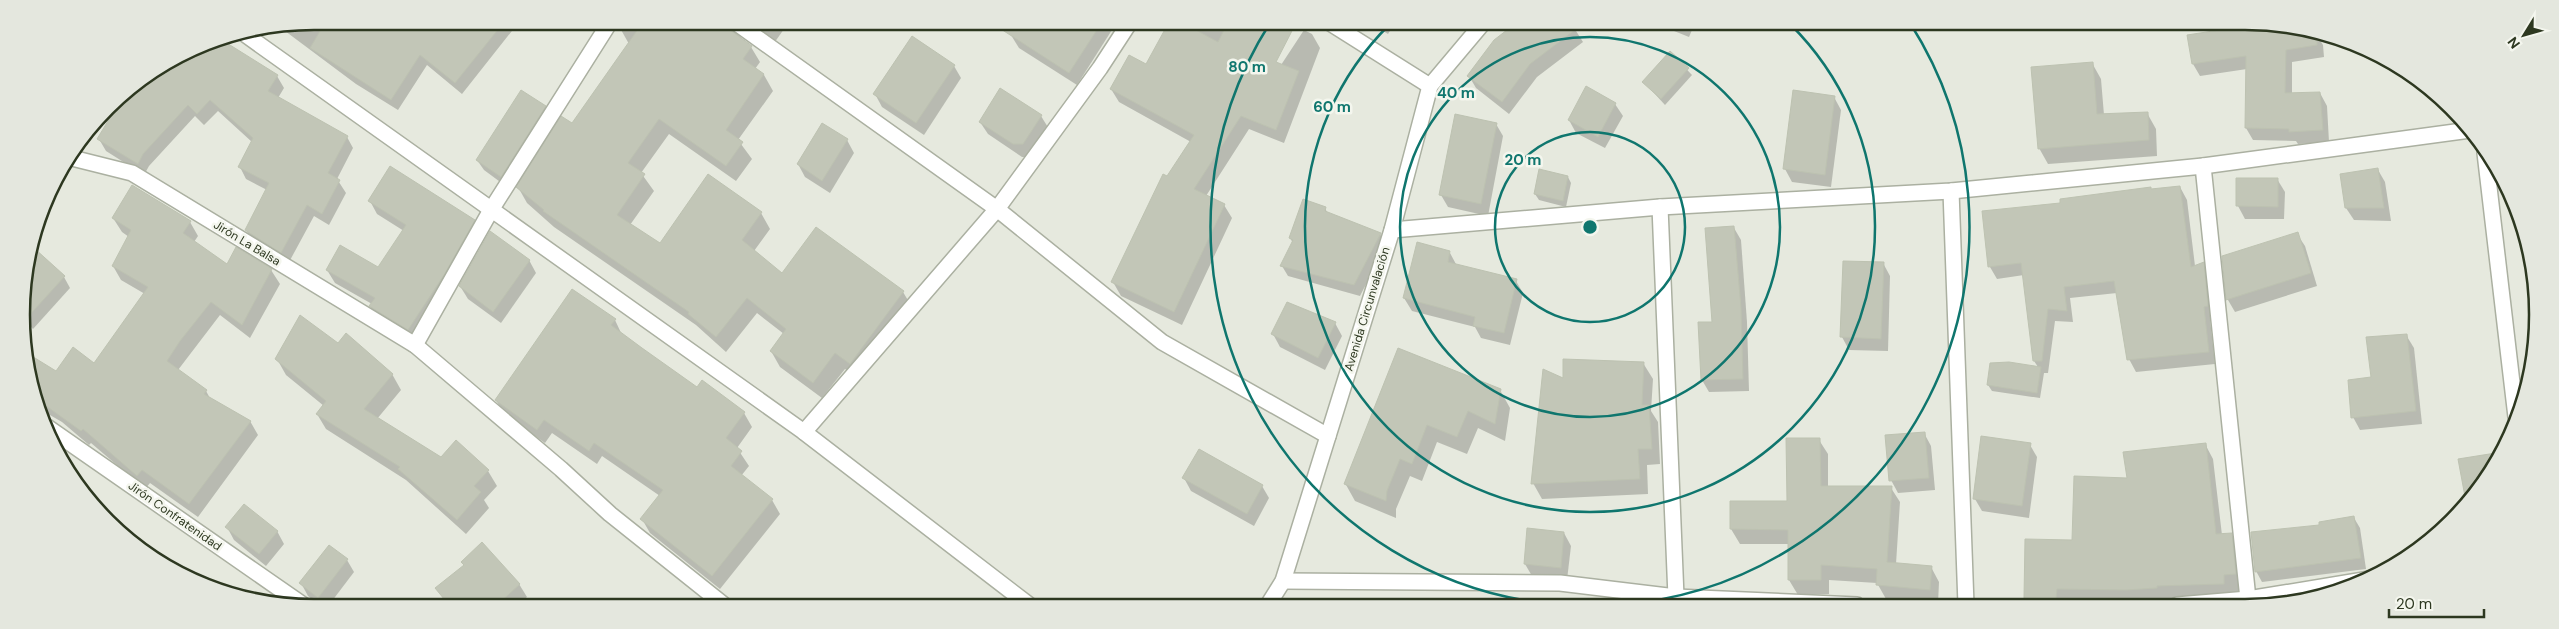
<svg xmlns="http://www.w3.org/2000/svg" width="2559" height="629" font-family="'DM Sans',sans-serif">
	<rect width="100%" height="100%" fill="#e6e9de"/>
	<!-- shadow -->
	<g fill="#0003">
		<polygon points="314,21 519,22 462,94 427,65 398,110 356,84 281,28"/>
		<polygon points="598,22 789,22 772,46 741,29 736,33 751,47 760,62 755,69 764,75 773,91 738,140 752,159 736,181 669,134 641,173 654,191 630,225 660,245 761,213 770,229 754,251 782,275 903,292 912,307 860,379 845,369 822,398 780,367 771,351 784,334 757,313 726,352 696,325 554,227 527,203 518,187 572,125 629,44 620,28 612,32"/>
		<polygon points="1020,22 1117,22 1077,85 1019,48 1011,35"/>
		<polygon points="1170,22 1275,22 1241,85 1260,97 1304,30 1312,34 1320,48 1284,143 1249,129 1206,196 1224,205 1232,218 1182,325 1121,296 1113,282 1168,178 1191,142 1119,102 1111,89 1147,66"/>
		<polygon points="1370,23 1395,23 1388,34"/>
		<polygon points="1518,23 1571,23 1583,42 1537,77 1509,114 1476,88 1469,76 1495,40"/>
		<polygon points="1662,23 1695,23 1689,37 1664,27"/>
		<polygon points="2308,32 2317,35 2323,45 2324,57 2292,62 2292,94 2320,93 2327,106 2329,142 2298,144 2296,141 2253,140 2246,128 2247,69 2200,76 2193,64"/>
		<polygon points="213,41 222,47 224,43 277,76 284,88 278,98 347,137 353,148 337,179 346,193 329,225 314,216 288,264 253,242 246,230 267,190 246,179 240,167 252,142 218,111 204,125 195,116 149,166 144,175 106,151 99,139 203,43"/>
		<polygon points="1671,53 1692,75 1665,105 1644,82"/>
		<polygon points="2092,63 2101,79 2104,115 2147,113 2156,129 2157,156 2048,164 2039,148"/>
		<polygon points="954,66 961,78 924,135 882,107 875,94"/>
		<polygon points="1834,97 1841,110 1831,187 1792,182 1785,169"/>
		<polygon points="1615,104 1623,116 1605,148 1576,133 1569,120"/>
		<polygon points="545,107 551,118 507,187 484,170 477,160"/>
		<polygon points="1041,116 1049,129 1030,157 1022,157 988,134 980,122"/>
		<polygon points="1496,124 1503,136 1488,216 1448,207 1441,195"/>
		<polygon points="847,140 854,153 830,193 805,177 798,164"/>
		<polygon points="2378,170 2385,182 2391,221 2354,220 2346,208"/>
		<polygon points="1568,177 1571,183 1566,207 1539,200 1535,194"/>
		<polygon points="2238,179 2277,179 2285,192 2284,219 2245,219 2238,206"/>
		<polygon points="2180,187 2187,200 2195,266 2203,264 2210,276 2214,318 2210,319 2215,364 2136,372 2129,359 2117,293 2070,298 2073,322 2055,321 2048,373 2044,373 2040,398 1992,391 1988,385 2038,367 2034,361 2024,275 1997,279 1990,267 2062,205"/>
		<polygon points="370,201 474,221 481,234 416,342 377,319 370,306 372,304 335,283 327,270 378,269 404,231 377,214"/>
		<polygon points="1325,208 1328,214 1380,234 1386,245 1360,296 1288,276 1282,266 1293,243 1290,238"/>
		<polygon points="113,218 190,222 198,236 194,242 228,265 236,249 271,270 280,284 250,338 220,315 178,370 206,391 211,400 250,421 258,435 198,517 150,483 145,489 91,443 89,445 62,422 36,407 30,357 56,373 95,365 145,294 121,280 113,266 129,237 122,232"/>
		<polygon points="1734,228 1741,240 1747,322 1749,391 1709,392 1702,380"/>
		<polygon points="2297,234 2305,246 2317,286 2235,312 2228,300 2223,257"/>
		<polygon points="34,249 64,277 70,288 33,329 25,321 22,295"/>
		<polygon points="1450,253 1457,266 1516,281 1523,293 1510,345 1481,338 1475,327 1412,311 1404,298"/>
		<polygon points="529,260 536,273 501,323 468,299 460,286"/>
		<polygon points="1883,263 1890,276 1888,351 1849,350 1842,337"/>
		<polygon points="615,320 622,335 697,389 744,413 752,427 737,448 749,466 741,476 772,500 780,514 720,589 650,533 642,519 660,496 602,456 597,464 552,433 545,443 504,414 496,400"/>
		<polygon points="1335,323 1342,336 1325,370 1280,347 1273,334"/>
		<polygon points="2406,335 2414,348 2422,424 2360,430 2353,417"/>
		<polygon points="1399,349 1500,390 1510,408 1505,441 1478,428 1467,454 1437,442 1422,481 1410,476 1396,509 1396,518 1355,501 1345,483"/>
		<polygon points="277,359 392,374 401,390 377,419 441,459 488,471 497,486 484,500 489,508 466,534 406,480 326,429 317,414 324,406 286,375"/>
		<polygon points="1643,363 1653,379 1651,411 1658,422 1660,464 1647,465 1648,494 1542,499 1533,483 1564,380"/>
		<polygon points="1924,433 1931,446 1935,490 1898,493 1891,480"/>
		<polygon points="1819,440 1828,454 1828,488 1891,488 1900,502 1896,564 1931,567 1939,582 1938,604 1886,599 1877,583 1829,580 1829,594 1798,595 1789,580 1789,544 1740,544 1731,529 1789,503"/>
		<polygon points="2205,444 2213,459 2222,535 2231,535 2239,549 2244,598 2164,600 2165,603 2134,605 2064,603 2064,605 2029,605 2025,598 2128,480"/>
		<polygon points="2030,445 2037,457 2029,518 1982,511 1975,499"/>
		<polygon points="1184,478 1262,486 1269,498 1254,526 1191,491"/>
		<polygon points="93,501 115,520 118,525 92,502"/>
		<polygon points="2354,518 2360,528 2366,569 2262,582 2256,571 2320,526"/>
		<polygon points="227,527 277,531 284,544 266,566 234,540"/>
		<polygon points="1564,533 1571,546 1567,580 1532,576 1525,564"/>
		<polygon points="347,560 354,572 329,605 320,605 308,596 301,583"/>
		<polygon points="465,565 519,584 527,597 518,605 448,605 437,588"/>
		<polygon points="193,571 209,582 189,576"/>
		<polygon points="378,602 383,605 375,605"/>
	</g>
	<!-- building -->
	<g fill="#c2c6b7" stroke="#bdc2b1">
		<polygon points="326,21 369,21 504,22 455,83 420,55 391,100 310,48"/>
		<polygon points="643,22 726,22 730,30 752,46 743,59 764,74 726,130 743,142 726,166 659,119 628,163 645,174 617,215 660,243 708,174 762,212 742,240 782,273 816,227 904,291 850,364 835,353 813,383 770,351 786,329 747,298 716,337 688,314 689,312 543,211 544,210 516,187 561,116 572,123"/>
		<polygon points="990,22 1102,22 1069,73"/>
		<polygon points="1169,22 1181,22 1218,42 1228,22 1296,23 1276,62 1299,71 1276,130 1241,116 1194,189 1225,204 1174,312 1111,282 1163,174 1167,176 1194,135 1110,89 1129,55 1146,64"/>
		<polygon points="1516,23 1584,23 1530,64 1502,102 1467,76 1494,40"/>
		<polygon points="2226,29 2304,31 2317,35 2317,45 2286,50 2285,93 2320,92 2323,130 2289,132 2289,129 2245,128 2246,56 2192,64 2187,35"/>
		<polygon points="912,36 955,65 916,123 873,94"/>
		<polygon points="222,40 278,75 268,91 348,136 328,173 340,180 322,214 307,205 281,253 245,230 269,183 238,167 253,138 210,100 197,114 188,105 143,154 138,164 97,139 119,103 140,82 203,43"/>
		<polygon points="1670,51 1689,68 1661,99 1642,82"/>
		<polygon points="2093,62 2097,114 2148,112 2149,140 2038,149 2031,67"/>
		<polygon points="1586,86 1616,103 1598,137 1568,120"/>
		<polygon points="1000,88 1042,115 1023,144 1013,144 979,122"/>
		<polygon points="521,90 546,106 501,177 476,160"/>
		<polygon points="1793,90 1835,96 1825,175 1783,169"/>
		<polygon points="1455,114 1497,123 1481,204 1439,195"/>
		<polygon points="822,123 848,139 822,181 797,164"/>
		<polygon points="390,166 475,220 444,275 408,330 369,306 375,298 326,270 340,245 378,267 406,225 368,201"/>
		<polygon points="2378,168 2384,208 2345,208 2340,174"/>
		<polygon points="1539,169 1568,176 1563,201 1534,194"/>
		<polygon points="2236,178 2278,178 2278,207 2236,206"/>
		<polygon points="132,185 191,221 183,233 227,264 236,247 272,269 242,325 211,302 180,341 167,361 207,390 204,394 251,421 189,504 142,470 137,476 83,429 81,431 35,398 30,355 56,371 73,347 94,363 148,287 112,266 131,230 112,218"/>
		<polygon points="2180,186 2191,267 2204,262 2208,306 2204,307 2209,352 2127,360 2114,281 2064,287 2067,311 2048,309 2042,361 2033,361 2021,263 1988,267 1982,211 2060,203 2060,199 2151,187 2151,189"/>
		<polygon points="1303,199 1326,207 1325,211 1381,233 1354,285 1280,266 1293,240 1289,238"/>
		<polygon points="1734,226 1741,308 1743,379 1701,380 1698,322 1712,322 1705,228"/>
		<polygon points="490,231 530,260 493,312 459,286"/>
		<polygon points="2298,232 2311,273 2226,300 2222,256"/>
		<polygon points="1417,242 1450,251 1448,262 1517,279 1504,333 1473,326 1475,317 1403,298"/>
		<polygon points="34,248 65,276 25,320 22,295"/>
		<polygon points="1843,261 1884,262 1881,339 1840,337"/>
		<polygon points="572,289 616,319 611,325 642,348 697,387 702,380 745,412 726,438 742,451 731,466 773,499 712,576 640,519 663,490 594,443 589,451 544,420 537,430 495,400"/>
		<polygon points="1287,302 1336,322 1318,358 1271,334"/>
		<polygon points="300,315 338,343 346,333 393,374 364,409 441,457 456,440 489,470 474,486 481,492 457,520 398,469 400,467 316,414 326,401 275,359"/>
		<polygon points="2407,334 2416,411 2351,418 2348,380 2371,377 2366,337"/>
		<polygon points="1398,348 1501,389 1495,424 1468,411 1457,437 1427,425 1412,464 1400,459 1387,491 1386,501 1344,484"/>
		<polygon points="1563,359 1644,362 1642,405 1649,405 1652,449 1638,449 1640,479 1531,484 1543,369 1563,378"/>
		<polygon points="2009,362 2041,367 2037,393 1987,385 1990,363"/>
		<polygon points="1925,432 1929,478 1889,481 1885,435"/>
		<polygon points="1981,436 2031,443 2022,506 1973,499"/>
		<polygon points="1786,438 1820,438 1821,486 1892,486 1887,562 1932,566 1930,590 1876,585 1877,569 1821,565 1821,580 1788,580 1788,530 1730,529 1730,501 1787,501"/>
		<polygon points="2206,443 2216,534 2232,533 2236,574 2224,575 2224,584 2157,586 2157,588 2126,590 2057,589 2056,599 2024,598 2025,539 2072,540 2074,476 2127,478 2123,452"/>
		<polygon points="1199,449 1263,485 1247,514 1182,478"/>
		<polygon points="2502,452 2481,482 2466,502 2458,459"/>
		<polygon points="244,504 278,531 259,554 225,527"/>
		<polygon points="2354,516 2361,558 2255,572 2251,532 2319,525 2319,522"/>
		<polygon points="1527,528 1564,532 1561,568 1524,564"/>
		<polygon points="482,542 520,584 497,605 449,605 435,588 464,565 461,562"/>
		<polygon points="329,545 348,559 318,598 299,583"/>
	</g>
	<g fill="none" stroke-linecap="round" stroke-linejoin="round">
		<defs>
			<g id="minor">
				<polyline points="735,22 997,209 1162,342 1328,436"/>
				<polyline points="1330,23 1430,86"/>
				<polyline points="246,35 804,432 1029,605"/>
				<polyline points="2485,153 2516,417"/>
				<polyline points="72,158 132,173 415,345 561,469 610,514 724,605"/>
				<polyline points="2203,166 2248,599"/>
				<polyline points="1951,191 1966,605"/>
				<polyline points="1660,207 1676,597"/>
				<polyline points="1392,230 1660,207 1951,191 2203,166 2470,130"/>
				<polyline points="415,345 491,210 610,22"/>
				<polyline points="47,427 303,605"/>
				<polyline points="804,432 997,209 1100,68 1130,22"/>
				<polyline points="1283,581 1560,583 1676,597 1857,605"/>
				<polyline points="1268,605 1283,581 1392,230 1430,86 1483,23"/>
				<polyline points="2177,605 2248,599 2370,579"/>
			</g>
		</defs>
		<!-- minor casing -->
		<use href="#minor" stroke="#abb0a1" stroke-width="18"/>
		<!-- minor -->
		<use href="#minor" stroke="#fff" stroke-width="15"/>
	</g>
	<!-- distance rings -->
	<g fill="none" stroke="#0f766e" stroke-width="2.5">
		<circle cx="1590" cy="227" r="95"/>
		<circle cx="1590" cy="227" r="190"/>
		<path d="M1790 24A285 285 0 1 1 1390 24"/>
		<path d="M1564 605A379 379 0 0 1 1270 23M1910 23A379 379 0 0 1 1616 605"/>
	</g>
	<g text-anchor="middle" stroke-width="5" stroke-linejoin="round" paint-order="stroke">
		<!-- street labels -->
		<g font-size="12" fill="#2d3820" stroke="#f4f6ee">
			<text transform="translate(247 243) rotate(31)" y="4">Jirón La Balsa</text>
			<text transform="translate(1367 309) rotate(-73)" y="4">Avenida Circunvalación</text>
			<text transform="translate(175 516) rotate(35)" y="4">Jirón Confratenidad</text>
		</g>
	</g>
	<!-- crop -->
	<path d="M0 0H2559V629H0ZM314 30H2245A284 284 0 0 1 2529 314V315A284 284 0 0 1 2245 599H314A284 284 0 0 1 30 315V314A284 284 0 0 1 314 30Z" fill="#e4e7de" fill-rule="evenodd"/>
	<path fill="none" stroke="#2d3820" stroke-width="2.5" d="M314 30H2245A284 284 0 0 1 2529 314V315A284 284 0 0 1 2245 599H314A284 284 0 0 1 30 315V314A284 284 0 0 1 314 30Z"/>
	<circle cx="1590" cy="227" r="8" fill="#0f766e" stroke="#f4f6ee" stroke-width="2.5"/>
	<g font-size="15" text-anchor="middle" font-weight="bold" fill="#0f766e" stroke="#f4f6ee" stroke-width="5" stroke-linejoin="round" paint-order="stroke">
		<text x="1247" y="72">80 m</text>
		<text x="1456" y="98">40 m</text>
		<text x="1332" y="112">60 m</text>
		<text x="1523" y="165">20 m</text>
	</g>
	<!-- north arrow -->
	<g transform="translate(2524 35) rotate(233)" stroke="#f4f6ee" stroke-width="4" paint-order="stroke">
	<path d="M0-4L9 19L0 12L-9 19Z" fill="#2d3820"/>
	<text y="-8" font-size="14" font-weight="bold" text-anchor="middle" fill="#2d3820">N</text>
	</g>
	<!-- scale -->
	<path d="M2389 609v8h95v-8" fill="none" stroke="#2d3820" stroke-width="2.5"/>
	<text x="2396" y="609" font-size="15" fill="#2d3820" stroke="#f4f6ee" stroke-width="4" paint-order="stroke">20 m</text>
</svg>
